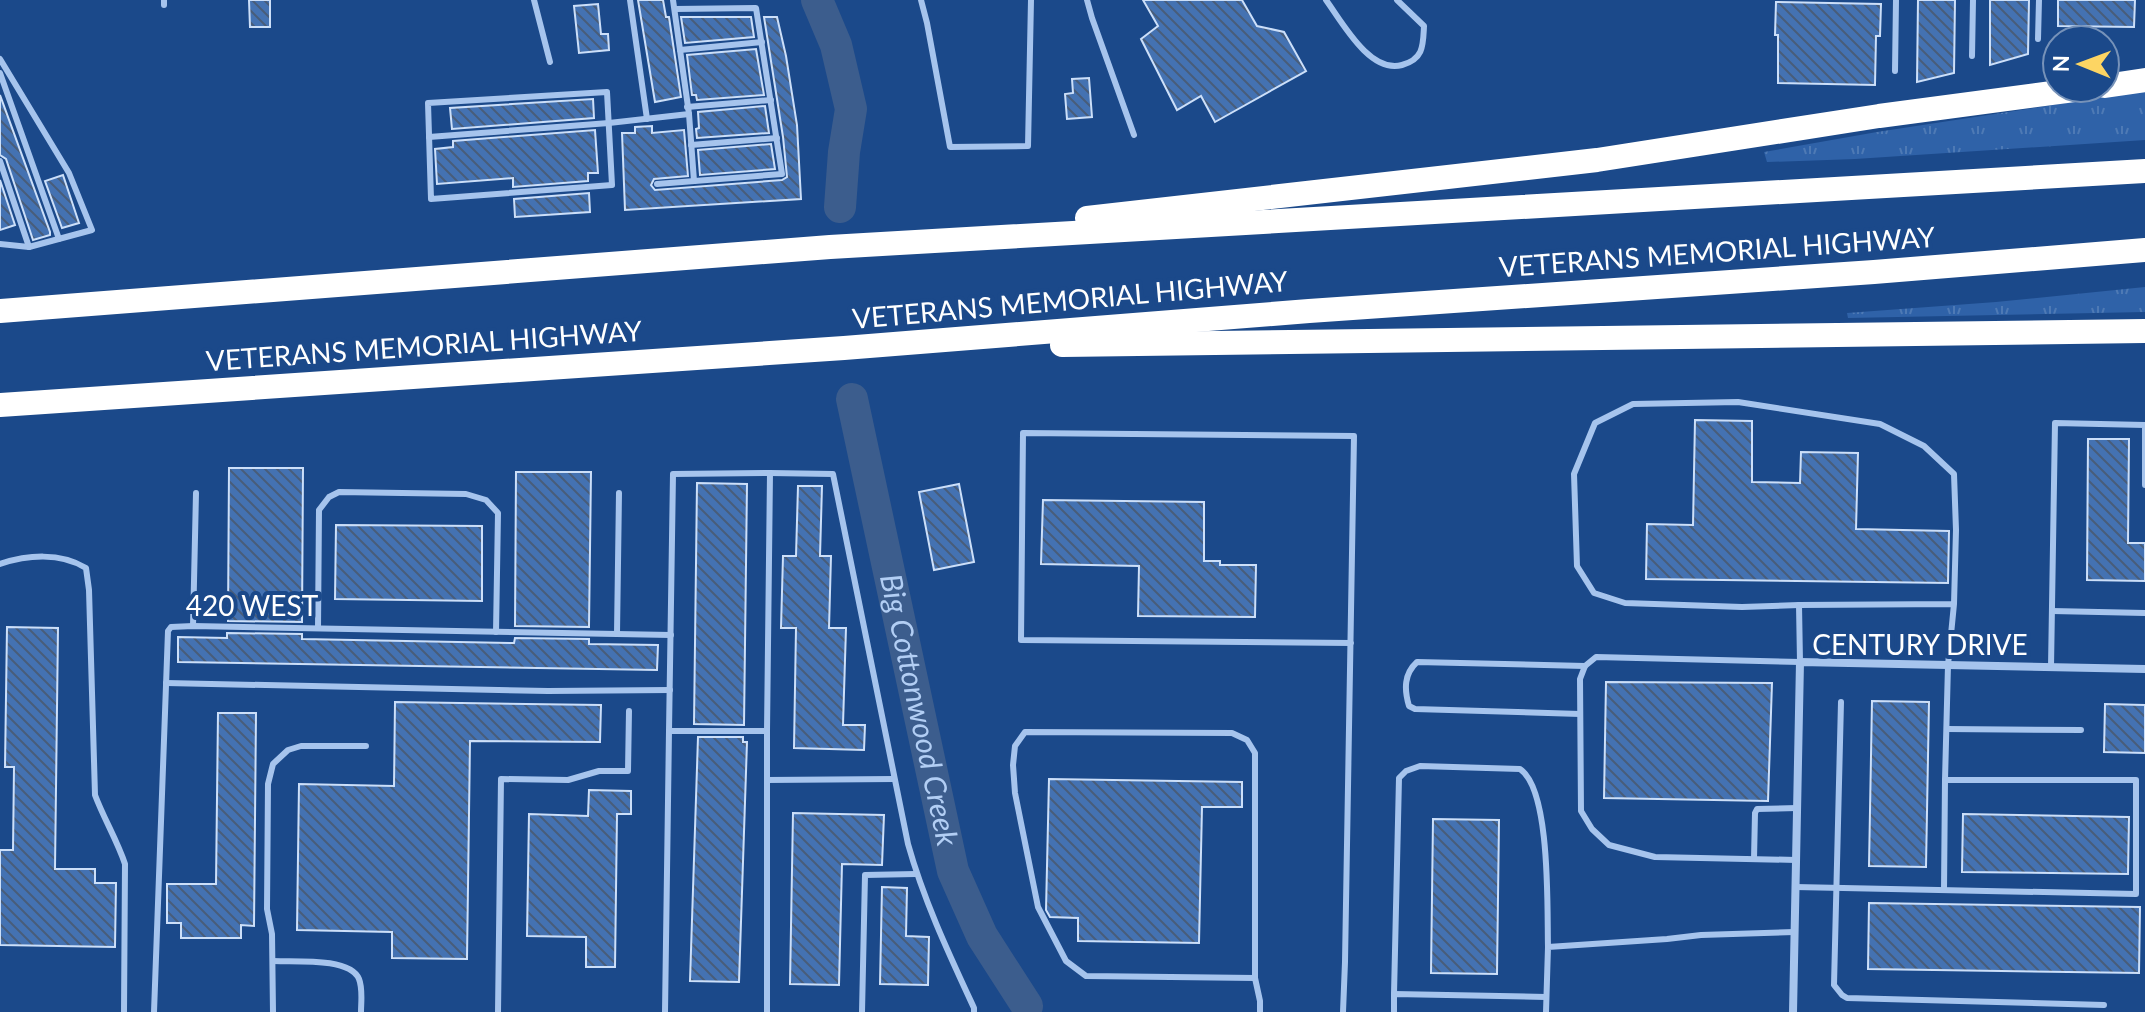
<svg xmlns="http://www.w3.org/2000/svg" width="2145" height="1012" font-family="Lato,sans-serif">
	<defs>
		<pattern id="grass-tufts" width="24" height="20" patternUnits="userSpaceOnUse" patternTransform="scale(2)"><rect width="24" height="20" fill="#2f62a8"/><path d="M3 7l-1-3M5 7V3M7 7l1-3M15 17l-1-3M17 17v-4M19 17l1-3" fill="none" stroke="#4e7ab5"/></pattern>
		<pattern id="building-back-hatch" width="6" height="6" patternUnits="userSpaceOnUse" patternTransform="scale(2)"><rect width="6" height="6" fill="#4472b2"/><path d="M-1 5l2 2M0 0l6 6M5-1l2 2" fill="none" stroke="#485d7a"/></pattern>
	</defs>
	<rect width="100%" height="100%" fill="#1b498a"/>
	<!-- grass -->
	<g fill="url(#grass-tufts)">
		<polygon points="2145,91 2145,140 1855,159 1767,162 1764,152 1877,132"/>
		<polygon points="2145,287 2145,312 1848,318 1847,313 1996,302"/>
	</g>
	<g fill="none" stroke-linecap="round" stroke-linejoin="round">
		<!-- river -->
		<g stroke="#3c5d8d" stroke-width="32">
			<polyline points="817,0 836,45 851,109 844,152 840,207"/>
			<path id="s1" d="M 852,399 L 953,871 L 982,936 L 1027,1006"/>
		</g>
	</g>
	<!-- building -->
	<g fill="url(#building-back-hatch)" stroke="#ccdff9" stroke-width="2">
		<polygon points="249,0 270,0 270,27 250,27"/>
		<polygon points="638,0 663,0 666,17 669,17 681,97 655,102"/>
		<polygon points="1143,0 1242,0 1257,26 1284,32 1306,71 1215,122 1201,96 1177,110 1141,39 1158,26"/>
		<polygon points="1918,0 1955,0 1954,73 1917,82"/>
		<polygon points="1990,0 2029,0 2028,54 1990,65"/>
		<polygon points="2058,0 2135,0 2134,27 2058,26"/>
		<polygon points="1776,2 1881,4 1880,36 1876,36 1875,85 1778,83 1778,35 1775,35"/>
		<polygon points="598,4 601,34 608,34 609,50 579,53 574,6"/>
		<polygon points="681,17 751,17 754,37 685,43"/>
		<polygon points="764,17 777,17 786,56 797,125 801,199 625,210 622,133 635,133 635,127 652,126 652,133 684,130 688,176 654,179 651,185 655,190 782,180 787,177 783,137"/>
		<polygon points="756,49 764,95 697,100 696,95 692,95 687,55"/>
		<polygon points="1089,78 1092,117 1067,119 1065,94 1073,93 1072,79"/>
		<polygon points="0,95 50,232 50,235 33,240 6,159 0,155"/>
		<polygon points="593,99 594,118 452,129 450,108"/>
		<polygon points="765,106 769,133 697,138 696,129 699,128 698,112"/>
		<polygon points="595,130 598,173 588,173 588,181 513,187 513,178 437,184 435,149 453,147 453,141"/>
		<polygon points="771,144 775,169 700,175 698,150"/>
		<polygon points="63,175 79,223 62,228 45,181"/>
		<polygon points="0,180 15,225 0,230"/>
		<polygon points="589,193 590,212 515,217 514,199"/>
		<polygon points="1695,420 1752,421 1752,482 1800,483 1801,452 1858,453 1856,529 1949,531 1948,583 1646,579 1647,524 1693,525"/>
		<polygon points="2088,439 2129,439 2128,543 2145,543 2145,581 2087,580"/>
		<polygon points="229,468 303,468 302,622 228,621"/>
		<polygon points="516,472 591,472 589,627 515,626"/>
		<polygon points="697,483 747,484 744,725 694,724"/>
		<polygon points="959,484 974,562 934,570 919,492"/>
		<polygon points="798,486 822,486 820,556 831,556 829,628 846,628 843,725 865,725 864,750 794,748 796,628 781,628 783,556 796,556"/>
		<polygon points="1043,500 1204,502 1204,561 1220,561 1220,565 1256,565 1255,617 1138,616 1139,566 1041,564"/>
		<polygon points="336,525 482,526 482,601 335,599"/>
		<polygon points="7,627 58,628 55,869 95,869 95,883 116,883 115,947 0,945 0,850 13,850 14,767 5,767"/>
		<polygon points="227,633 302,634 302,639 514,643 515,638 589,639 589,644 658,645 657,670 178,662 178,637 227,638"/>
		<polygon points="1606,682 1772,683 1768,801 1604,798"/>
		<polygon points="1872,701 1929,702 1926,867 1869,866"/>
		<polygon points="395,702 601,705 600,742 470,741 467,959 392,958 392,932 297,930 299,784 394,786"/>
		<polygon points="2105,704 2145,705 2145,753 2104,752"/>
		<polygon points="218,713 256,713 254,926 241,925 241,938 181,938 181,923 167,923 167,884 216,884"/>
		<polygon points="698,737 743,737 743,742 747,742 739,982 690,981"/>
		<polygon points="1049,779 1242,782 1242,807 1202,807 1199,943 1078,941 1078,918 1050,917 1046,910"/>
		<polygon points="589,790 631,791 631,814 617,814 615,967 586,967 586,937 527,936 529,814 588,816"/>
		<polygon points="793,813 884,815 882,865 842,864 839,985 790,984"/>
		<polygon points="1963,814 2129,817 2128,874 1962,872"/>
		<polygon points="1433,819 1499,820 1497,974 1431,973"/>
		<polygon points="882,887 907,888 906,936 929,937 928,985 880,984"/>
		<polygon points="1869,903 2140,907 2139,973 1868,969"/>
	</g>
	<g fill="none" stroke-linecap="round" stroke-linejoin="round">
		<!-- lane -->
		<g stroke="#a6c4ed" stroke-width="6">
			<polyline points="534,0 550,62"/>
			<polyline points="630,0 647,119"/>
			<polyline points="921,0 927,23 950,147 1028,146 1031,0"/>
			<polyline points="1087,0 1092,18 1134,135"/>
			<path d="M 1326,0 C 1342,22 1370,74 1402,65 C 1424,59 1423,45 1424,26 L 1397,0"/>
			<polyline points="164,5 164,0"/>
			<polyline points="2038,39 2039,0"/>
			<polyline points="680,50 762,42"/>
			<polyline points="1972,56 1973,0"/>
			<polyline points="0,59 69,173 92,230 29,247 0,161"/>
			<polyline points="1895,71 1896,0"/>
			<polyline points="0,73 59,239"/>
			<polygon points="607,92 612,185 431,199 428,103"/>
			<polyline points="687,107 771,100"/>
			<polyline points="689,114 694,181"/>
			<polyline points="429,137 609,123 689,114 673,0"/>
			<polyline points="691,145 777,138"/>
			<polyline points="657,184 782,174 756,8 675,9"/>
			<polyline points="0,244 29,247"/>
			<path d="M 770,473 L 833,474 L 908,844 C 924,901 949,954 974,1008 L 974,1012"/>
			<path d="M 0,564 C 27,555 60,552 86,568 L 89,590 L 95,795 C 104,819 117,840 125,864 L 124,1012"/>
			<polyline points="2052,611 2145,613"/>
			<polyline points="193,626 196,493"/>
			<polyline points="318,628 319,510 329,497 339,492 466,494 486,500 498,513 496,632"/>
			<polyline points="617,634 619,493"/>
			<polyline points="2051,667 2055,423 2145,425 2145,485"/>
			<polyline points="166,683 548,691 670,690"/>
			<polyline points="1841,702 1834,985 1842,995 1847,998 2104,1005"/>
			<path d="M 1580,714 L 1415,709 L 1409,706 C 1404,689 1404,674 1417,662 L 1585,666"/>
			<polyline points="1947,729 2081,730"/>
			<polyline points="669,731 673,474 770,473 767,731"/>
			<polyline points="767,780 894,779"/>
			<polyline points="1754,859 1755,813 1757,809 1797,808"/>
			<polyline points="1796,860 1655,857 1609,845 1592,829 1581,811 1580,679 1585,666 1596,657 1800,662 1799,605"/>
			<polyline points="1795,887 2136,894 2136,780 1945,780 1948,665 1954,604 1799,605 1742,607 1625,603 1594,593 1577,566 1574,474 1595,423 1633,404 1738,402 1880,424 1924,446 1954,474 1956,530 1954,604"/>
			<polyline points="1944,890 1945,780"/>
			<path d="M 273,961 C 294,962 350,957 359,979 C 363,989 361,1002 361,1012"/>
			<polyline points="1255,978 1086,976 1066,961 1038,907 1015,793 1013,765 1015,746 1025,732 1232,733 1247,740 1255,753 1255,978 1260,1001 1260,1012"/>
			<path d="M 1394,994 L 1399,778 L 1406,771 L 1420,766 L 1520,769 C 1551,790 1547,909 1548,947"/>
			<polyline points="154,1012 168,631 171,627 193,626 671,635"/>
			<polyline points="273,1012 272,934 267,909 268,784 273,764 288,750 301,746 366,746"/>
			<polyline points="498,1012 501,779 568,780 599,771 628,771 629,711"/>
			<polyline points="665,1012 669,731 767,731 767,1012"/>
			<polyline points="862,1012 865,875 916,874"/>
			<polyline points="1343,1012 1345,962 1354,436 1023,433 1021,640 1351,643"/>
			<polyline points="1394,1012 1394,994 1546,997"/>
			<polyline points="1546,1012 1548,947 1667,939 1701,935 1794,932"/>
		</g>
		<!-- street -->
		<polyline stroke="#a6c4ed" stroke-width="8" points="1793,1012 1800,662 2145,669"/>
		<!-- highway -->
		<g stroke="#fff" stroke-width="24">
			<polyline points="2105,86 2145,80"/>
			<polyline points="1087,218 1597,160 1879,116 2089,88"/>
			<polyline points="0,311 830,247 2145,171"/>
			<polyline points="1062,345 2145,331"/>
			<polyline points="0,405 844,348 1309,311 1874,272 2145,250"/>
		</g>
	</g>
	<g text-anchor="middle" stroke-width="8" stroke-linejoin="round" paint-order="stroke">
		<!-- street labels -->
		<g font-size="28" fill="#fff" stroke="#1b498a">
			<text transform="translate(1717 252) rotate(-4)" y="10">VETERANS MEMORIAL HIGHWAY</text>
			<text transform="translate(1070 300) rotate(-5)" y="10">VETERANS MEMORIAL HIGHWAY</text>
			<text transform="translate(424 346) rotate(-4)" y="10">VETERANS MEMORIAL HIGHWAY</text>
			<text x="252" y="616">420 WEST</text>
			<text x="1920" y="655">CENTURY DRIVE</text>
		</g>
		<!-- water labels -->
		<g font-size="30" font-style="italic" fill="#b2cef4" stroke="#1b498a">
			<text dy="10" stroke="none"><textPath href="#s1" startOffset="318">Big Cottonwood Creek</textPath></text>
		</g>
	</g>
	<!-- north arrow -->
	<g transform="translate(2081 64) rotate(271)"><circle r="38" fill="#1b498a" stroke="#7692b9" stroke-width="2"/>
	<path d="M0-6L14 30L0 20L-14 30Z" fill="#fdd563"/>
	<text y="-12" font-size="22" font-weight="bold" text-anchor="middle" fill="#ffffff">N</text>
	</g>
</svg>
